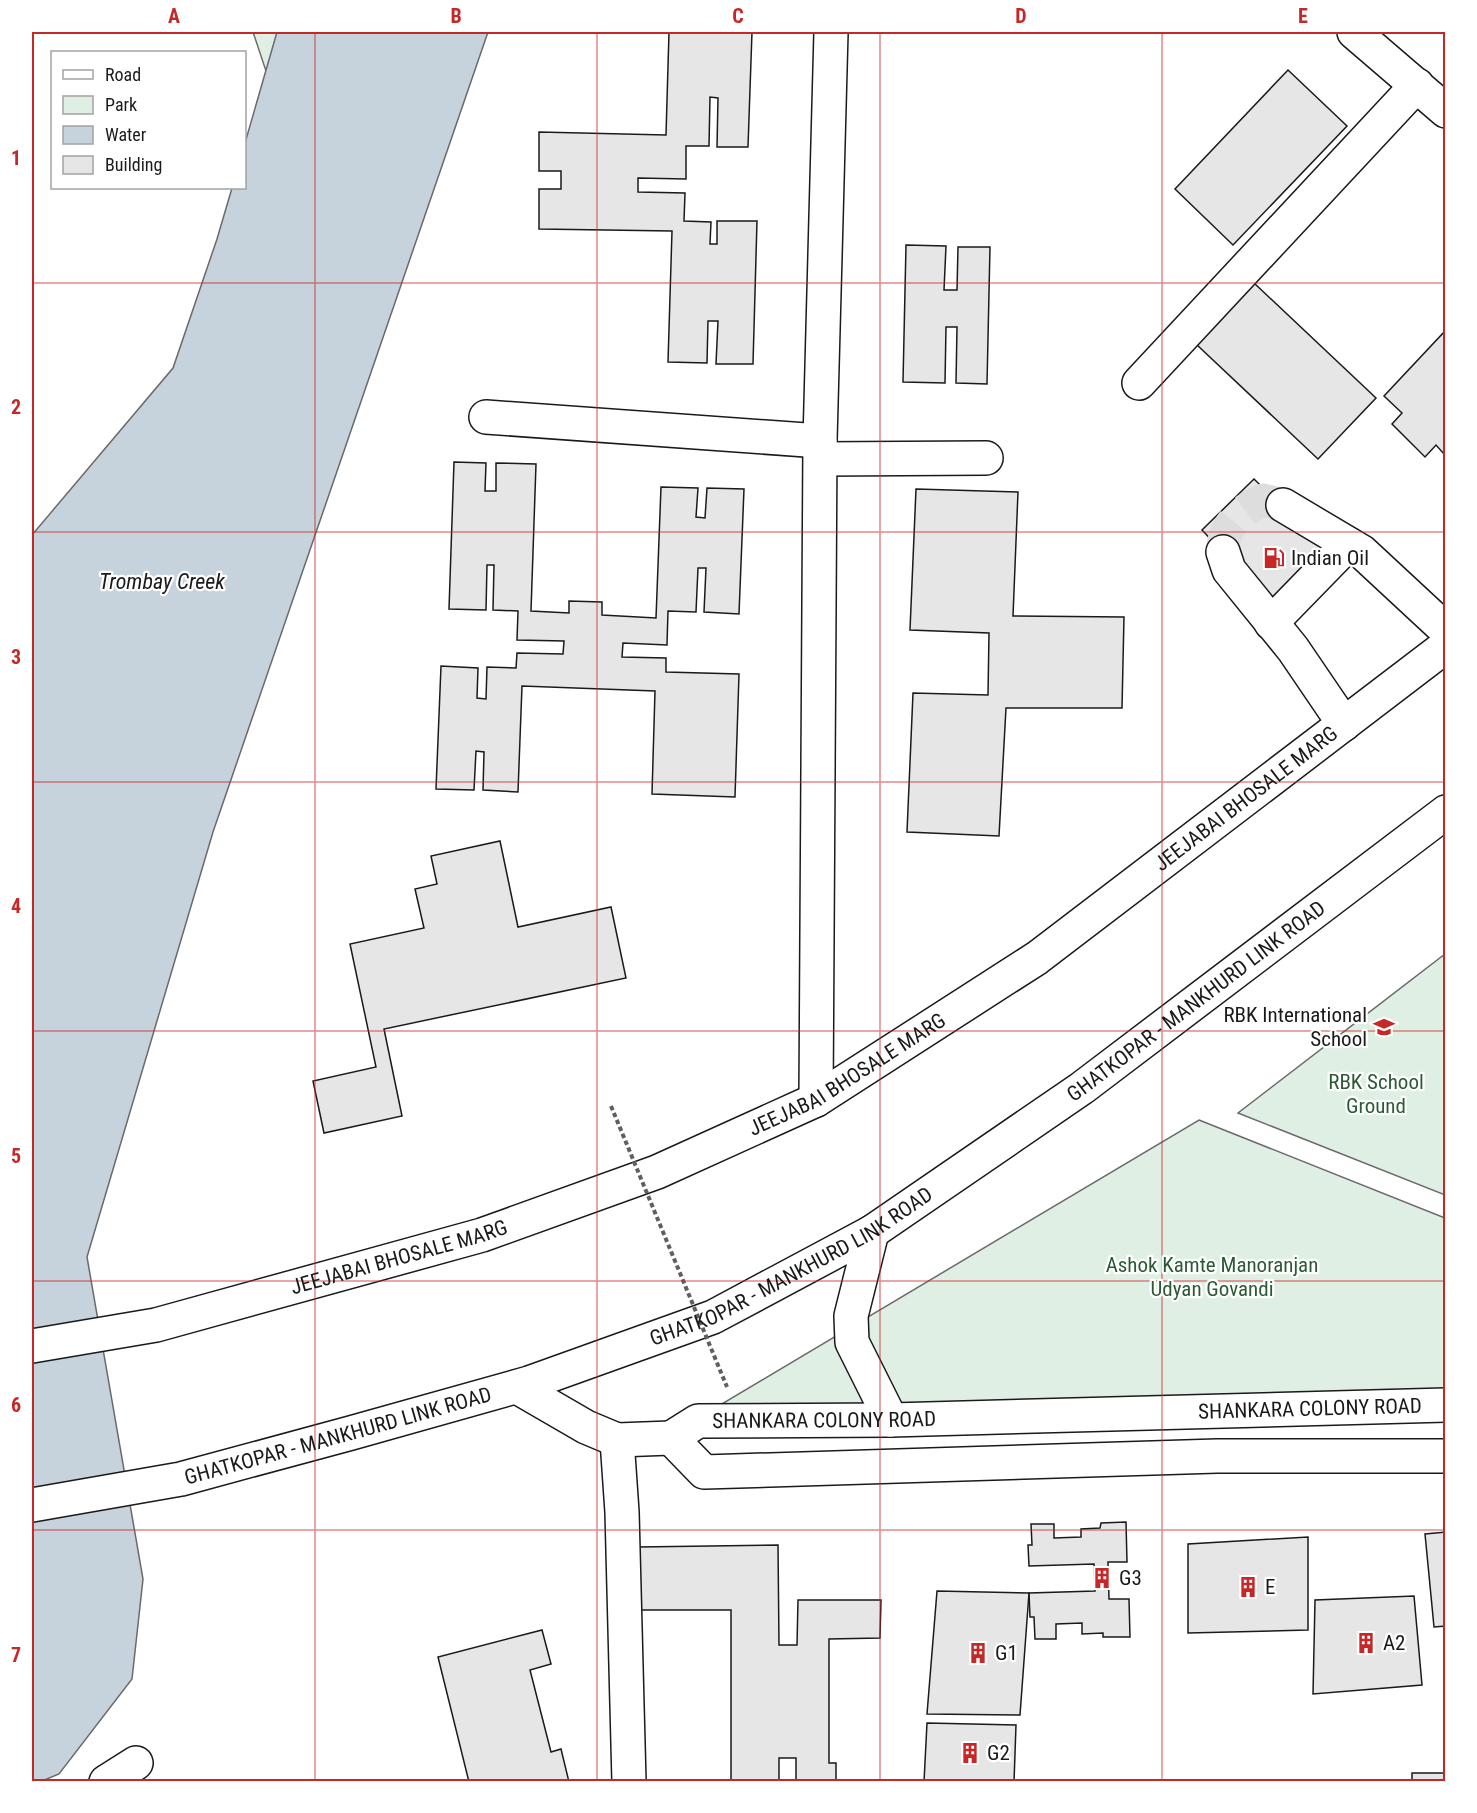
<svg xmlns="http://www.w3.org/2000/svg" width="1477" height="1813" font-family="'Roboto Condensed',sans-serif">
	<rect width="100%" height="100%" fill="#fff"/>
	<!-- green -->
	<g fill="#e0efe3" stroke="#6a6a6a" stroke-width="1.5">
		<polygon points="253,32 291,32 276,101"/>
		<polygon points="1445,954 1445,1195 1238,1113"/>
		<polygon points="1199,1120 1445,1218 1445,1412 715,1408"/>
	</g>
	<!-- water -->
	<polygon fill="#c6d2dc" stroke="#6a6a6a" stroke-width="1.5" points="277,32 488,32 213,832 87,1257 143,1579 132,1679 59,1774 42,1781 32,1782 32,535 173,368 217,239 232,188 244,188 245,143"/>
	<!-- building -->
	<g fill="#e6e6e6" stroke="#1a1a1a" stroke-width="1.5">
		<polygon points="669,32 752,32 748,147 717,147 718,98 710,97 709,146 686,146 686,179 638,178 638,192 685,193 684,221 711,222 710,244 717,244 717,221 757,221 753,364 716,364 718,321 708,321 707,363 668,362 672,231 539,229 539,189 561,189 561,171 539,171 539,132 666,135"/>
		<polygon points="1288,70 1347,126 1233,245 1175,189"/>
		<polygon points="906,245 946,246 944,290 957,290 958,247 990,247 987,384 956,383 957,327 946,327 945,383 903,382"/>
		<polygon points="1254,283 1376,398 1318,459 1196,344"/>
		<polygon points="1446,330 1446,452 1444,454 1436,445 1425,457 1392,424 1402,413 1384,396"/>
		<polygon points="454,462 486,463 485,491 496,491 496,463 536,464 531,611 569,613 569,601 602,602 602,615 656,618 661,487 698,488 696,517 705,518 707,488 744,489 739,614 704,612 706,568 698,568 696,612 668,611 667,645 623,643 622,657 666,658 666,672 739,674 735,797 652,794 655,691 522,686 518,792 483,790 484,752 476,751 474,790 436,789 441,666 478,668 477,698 486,699 487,667 516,668 517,653 563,654 564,641 517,640 518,611 493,610 494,565 487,565 486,610 449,609"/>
		<polygon points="1254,479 1332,555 1277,609 1202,530"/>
		<polygon points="916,489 1018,492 1013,616 1124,617 1122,708 1006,708 999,836 907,832 913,693 988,695 989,633 910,630"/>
		<polygon points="500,841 518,927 611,907 626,978 384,1029 402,1116 324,1133 313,1081 376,1067 350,944 424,928 415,889 437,884 431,856"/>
		<polygon points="1126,1522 1127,1562 1108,1562 1109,1599 1129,1599 1130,1637 1103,1637 1103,1633 1082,1634 1082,1623 1056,1624 1056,1639 1035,1639 1034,1617 1030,1617 1029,1593 1095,1591 1094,1564 1029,1566 1028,1545 1032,1545 1031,1524 1054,1524 1054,1538 1081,1537 1081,1529 1100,1528 1101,1523"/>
		<polygon points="1446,1532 1446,1626 1434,1627 1425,1534"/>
		<polygon points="1308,1537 1308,1630 1188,1633 1188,1544"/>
		<polygon points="778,1545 779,1645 797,1645 798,1600 881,1600 880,1638 829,1639 829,1763 836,1763 836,1782 796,1782 796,1758 779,1758 779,1782 638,1782 731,1780 731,1610 638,1610 638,1547"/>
		<polygon points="937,1591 1029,1593 1020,1715 927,1714"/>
		<polygon points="1414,1596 1422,1685 1313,1694 1315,1600"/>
		<polygon points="542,1630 551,1664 530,1670 551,1752 561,1749 569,1782 469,1782 438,1657"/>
		<polygon points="927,1723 1016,1725 1014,1782 924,1782"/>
		<rect x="1412" y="1773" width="34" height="9"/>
	</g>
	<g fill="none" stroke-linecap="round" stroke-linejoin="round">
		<!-- minor-tunnel -->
		<path stroke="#ddd" stroke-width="33" stroke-dasharray="33 16" stroke-linecap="butt" d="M 1223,552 C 1222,527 1241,510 1263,500 L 1283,505"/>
		<defs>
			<g id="minor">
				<polyline points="1354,32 1446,111"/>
				<polyline points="1139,383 1417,85"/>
				<polyline points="486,417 820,441"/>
				<polyline points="821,459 986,458"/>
				<polyline points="1283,505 1362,552 1446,630"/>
				<polyline points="1223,552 1229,570 1293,649 1344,724"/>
				<polyline points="1271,623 1348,544"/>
				<polyline points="816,1100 820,441 831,32"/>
				<polyline points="617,1440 622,1512 629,1782"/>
				<polyline points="106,1782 136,1763"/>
			</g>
			<g id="major">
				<polyline points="872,1232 851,1316 852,1342 891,1420"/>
				<polyline points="517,1387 586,1427 617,1440 671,1438"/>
				<polyline points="671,1438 704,1472 1217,1456 1446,1456"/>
				<path id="s1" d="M 671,1438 L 698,1421 L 891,1420 L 1446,1405"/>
			</g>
			<g id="highway">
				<path id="s2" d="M 32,1346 L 156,1325 L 482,1235 L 657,1172 L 816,1100 L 1037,958 L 1446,646"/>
				<path id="s3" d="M 32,1505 L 181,1479 L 351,1433 L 529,1383 L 713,1317 L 872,1232 L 1082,1088 L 1446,812"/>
			</g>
		</defs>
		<!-- minor casing -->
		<use href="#minor" stroke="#1a1a1a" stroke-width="36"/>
		<!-- major casing -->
		<use href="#major" stroke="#1a1a1a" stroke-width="36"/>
		<!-- highway casing -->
		<use href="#highway" stroke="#1a1a1a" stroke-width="36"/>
		<!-- minor -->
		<use href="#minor" stroke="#fff" stroke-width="33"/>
		<!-- major -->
		<use href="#major" stroke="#fff" stroke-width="33"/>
		<!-- highway -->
		<use href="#highway" stroke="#fff" stroke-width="33"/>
		<!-- path-bridge -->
		<polyline stroke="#5f5f5f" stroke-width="4" stroke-dasharray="4.5 3" stroke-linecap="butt" points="611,1106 727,1387"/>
	</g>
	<!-- grid -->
	<path fill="none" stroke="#c62828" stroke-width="1.5" stroke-opacity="0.55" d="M 315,32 L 315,1782M 597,32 L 597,1782M 880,32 L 880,1782M 1162,32 L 1162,1782M 32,283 L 1446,283M 32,532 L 1446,532M 32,782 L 1446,782M 32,1031 L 1446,1031M 32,1281 L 1446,1281M 32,1530 L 1446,1530"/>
	<!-- icons -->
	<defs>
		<symbol id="fuel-bare" viewBox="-9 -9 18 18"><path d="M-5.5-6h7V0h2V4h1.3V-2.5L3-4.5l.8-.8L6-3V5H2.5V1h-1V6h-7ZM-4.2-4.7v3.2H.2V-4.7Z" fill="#c62828" stroke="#fff" stroke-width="2.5" paint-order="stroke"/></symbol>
		<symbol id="school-bare" viewBox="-9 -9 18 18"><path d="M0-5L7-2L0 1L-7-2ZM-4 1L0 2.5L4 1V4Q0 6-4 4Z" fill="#c62828" stroke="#fff" stroke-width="2.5" paint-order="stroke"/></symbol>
		<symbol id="building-bare" viewBox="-9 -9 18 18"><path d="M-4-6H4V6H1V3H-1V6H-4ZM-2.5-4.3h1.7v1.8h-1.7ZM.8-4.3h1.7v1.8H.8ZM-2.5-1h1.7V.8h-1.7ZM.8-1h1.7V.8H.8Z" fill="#c62828" stroke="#fff" stroke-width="2.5" paint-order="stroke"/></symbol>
	</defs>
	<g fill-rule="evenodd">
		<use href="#fuel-bare" x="1259" y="543" width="30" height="30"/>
		<use href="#school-bare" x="1369" y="1012" width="30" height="30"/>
		<use href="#building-bare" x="1087" y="1563" width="30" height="30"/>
		<use href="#building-bare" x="1233" y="1572" width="30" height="30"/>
		<use href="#building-bare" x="1351" y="1628" width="30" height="30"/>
		<use href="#building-bare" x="963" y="1638" width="30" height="30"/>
		<use href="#building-bare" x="955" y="1738" width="30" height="30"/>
	</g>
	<g text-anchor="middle" stroke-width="4.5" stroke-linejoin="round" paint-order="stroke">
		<!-- poi labels -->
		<g font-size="21" fill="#1a1a1a" stroke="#fff" text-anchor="start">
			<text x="1291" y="565">Indian Oil</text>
			<text x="1367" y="1022" text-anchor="end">RBK International<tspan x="1367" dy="24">School</tspan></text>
			<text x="1119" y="1585">G3</text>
			<text x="1265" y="1594">E</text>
			<text x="1383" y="1650">A2</text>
			<text x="995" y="1660">G1</text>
			<text x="987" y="1760">G2</text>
		</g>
		<!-- street labels -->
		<g font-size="21" fill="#1a1a1a" stroke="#fff">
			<text dy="7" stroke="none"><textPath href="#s2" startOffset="1350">JEEJABAI BHOSALE MARG</textPath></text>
			<text dy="7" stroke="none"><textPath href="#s3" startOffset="1286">GHATKOPAR - MANKHURD LINK ROAD</textPath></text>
			<text dy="7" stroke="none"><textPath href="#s2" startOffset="864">JEEJABAI BHOSALE MARG</textPath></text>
			<text dy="7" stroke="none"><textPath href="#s2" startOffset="378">JEEJABAI BHOSALE MARG</textPath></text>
			<text dy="7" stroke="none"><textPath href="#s3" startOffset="800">GHATKOPAR - MANKHURD LINK ROAD</textPath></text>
			<text dy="7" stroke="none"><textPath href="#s1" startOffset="644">SHANKARA COLONY ROAD</textPath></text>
			<text dy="7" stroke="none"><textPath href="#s1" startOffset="158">SHANKARA COLONY ROAD</textPath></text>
			<text dy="7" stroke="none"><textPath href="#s3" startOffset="314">GHATKOPAR - MANKHURD LINK ROAD</textPath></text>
		</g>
		<!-- park labels -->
		<g font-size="21" fill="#2b5a34" stroke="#fff">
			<text x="1376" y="1089">RBK School<tspan x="1376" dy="24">Ground</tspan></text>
			<text x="1212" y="1272">Ashok Kamte Manoranjan<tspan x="1212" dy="24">Udyan Govandi</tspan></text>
		</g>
		<!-- water labels -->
		<g font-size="22" font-style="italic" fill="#1a1a1a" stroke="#fff">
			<text x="162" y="589">Trombay Creek</text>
		</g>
	</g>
	<!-- border -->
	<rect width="1477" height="1813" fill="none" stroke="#ffffff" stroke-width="66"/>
	<!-- legend -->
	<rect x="51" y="51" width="195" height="138" fill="#ffffff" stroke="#a3a3a3" stroke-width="1.5"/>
	<rect x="63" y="70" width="30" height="9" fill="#ffffff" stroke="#a3a3a3" stroke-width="1.5"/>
	<text x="105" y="81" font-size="18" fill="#1a1a1a">Road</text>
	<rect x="63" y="96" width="30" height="18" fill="#e0efe3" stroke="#a3a3a3" stroke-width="1.5"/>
	<text x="105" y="111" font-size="18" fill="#1a1a1a">Park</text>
	<rect x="63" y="126" width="30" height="18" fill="#c6d2dc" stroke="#a3a3a3" stroke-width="1.5"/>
	<text x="105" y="141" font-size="18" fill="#1a1a1a">Water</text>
	<rect x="63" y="156" width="30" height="18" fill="#e6e6e6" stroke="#a3a3a3" stroke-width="1.5"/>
	<text x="105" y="171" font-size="18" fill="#1a1a1a">Building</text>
	<rect x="33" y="33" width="1411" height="1747" fill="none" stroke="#c62828" stroke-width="2"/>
	<g font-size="20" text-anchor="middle" font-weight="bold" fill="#c62828">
		<text x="174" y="23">A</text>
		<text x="456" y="23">B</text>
		<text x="738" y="23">C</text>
		<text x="1021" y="23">D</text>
		<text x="1303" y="23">E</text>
		<text x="16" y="165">1</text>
		<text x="16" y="414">2</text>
		<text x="16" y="664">3</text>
		<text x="16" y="913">4</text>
		<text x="16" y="1163">5</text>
		<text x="16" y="1412">6</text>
		<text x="16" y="1662">7</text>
	</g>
</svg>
